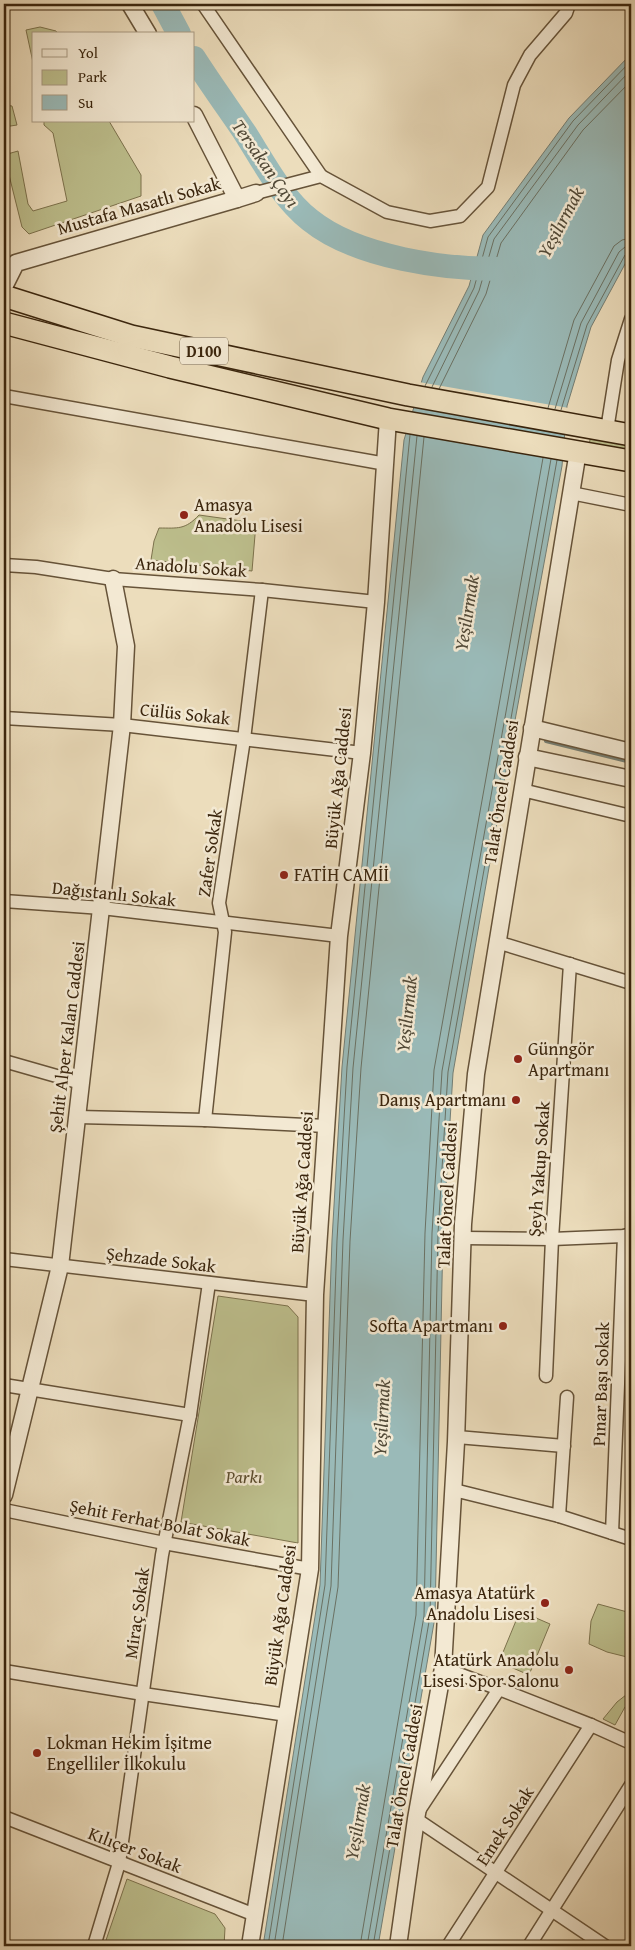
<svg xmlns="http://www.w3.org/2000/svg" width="635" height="1950" font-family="'Gentium Book Plus',serif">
	<rect width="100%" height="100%" fill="#ecddbc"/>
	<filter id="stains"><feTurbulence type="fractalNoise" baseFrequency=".004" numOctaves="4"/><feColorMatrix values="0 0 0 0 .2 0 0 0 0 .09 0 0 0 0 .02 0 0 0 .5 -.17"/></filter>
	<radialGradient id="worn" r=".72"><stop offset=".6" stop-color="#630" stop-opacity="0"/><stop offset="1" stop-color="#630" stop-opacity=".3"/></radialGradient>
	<!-- green -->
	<g fill="#bdbf8d" stroke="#7c724d">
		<polygon points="40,27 56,31 58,34 34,34 34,67 26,30"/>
		<polygon points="4,105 12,106 17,125 4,127"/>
		<polygon points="44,121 109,121 141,175 141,196 29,234 22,227 4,155 18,151 28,204 33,211 67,201 53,133 44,125"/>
		<polygon points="591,435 631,442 631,453 589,445"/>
		<path d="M 199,515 L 256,523 L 252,571 L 151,560 L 154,541 L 159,528 C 178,528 185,530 199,515 Z"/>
		<polygon points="218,1296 288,1306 298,1317 298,1543 181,1522"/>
		<polygon points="598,1604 631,1613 631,1658 607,1652 589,1644 591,1621"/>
		<polygon points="520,1611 550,1624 529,1675 499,1662"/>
		<polygon points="631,1691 631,1706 625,1707 615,1725 603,1719 617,1702"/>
		<polygon points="127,1879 215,1914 225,1928 224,1946 104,1946"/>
	</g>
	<!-- water -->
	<polygon fill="#9abab8" stroke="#747e74" points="631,54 631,253 591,327 567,406 562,466 511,742 453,1073 443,1234 435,1617 378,1946 263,1946 320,1585 332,1240 342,1067 404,440 423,377 469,286 483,235 569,118"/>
	<!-- pier -->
	<polygon fill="#ecddbc" points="419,382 569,408 567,432 412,405"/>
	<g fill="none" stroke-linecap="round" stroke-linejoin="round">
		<!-- shore -->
		<g stroke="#6a7062" stroke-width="1">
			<polyline points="425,386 474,288 488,237 573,121 631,61"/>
			<polyline points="432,387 479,291 494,239 578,125 631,70"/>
			<polyline points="439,389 486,294 501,243 583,130 631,81"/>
			<polyline points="548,408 574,320 614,246 622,240 631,238"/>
			<polyline points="555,409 581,323 619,252 625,247 631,246"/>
			<polyline points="561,410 587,325 625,255 631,252"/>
			<polyline points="268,1946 325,1585 337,1240 347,1067 410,435"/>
			<polyline points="274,1946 331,1586 343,1240 353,1068 417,436"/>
			<polyline points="282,1946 338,1587 350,1241 361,1068 424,437"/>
			<polyline points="360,1946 416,1615 425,1233 434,1070 543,458"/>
			<polyline points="367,1946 424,1616 432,1233 442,1071 551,459"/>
			<polyline points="373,1946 430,1616 438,1233 448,1072 557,460"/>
		</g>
		<!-- stream -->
		<polyline stroke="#747e74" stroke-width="4" points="546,741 631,762"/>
		<!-- river -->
		<g stroke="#9abab8" stroke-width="24">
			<polyline points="163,4 179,34"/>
			<path d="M 194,58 C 210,83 228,108 245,133 C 264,163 282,198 310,220 C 357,258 447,270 506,269"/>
		</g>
		<defs>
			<g id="minor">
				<polyline points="203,4 321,176"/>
				<polyline points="256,193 321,176 387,212 430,221 460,216 488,187 514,85 530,55 566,13 569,4"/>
				<polyline points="4,396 386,464"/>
				<polyline points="607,430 618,360 631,319"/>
				<polyline points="571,493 631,505"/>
				<polyline points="4,565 36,567 113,579 262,590 376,602"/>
				<polyline points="4,718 122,725 362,753"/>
				<polyline points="522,790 631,816"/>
				<polyline points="4,901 102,908 339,936"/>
				<polyline points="497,942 631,983"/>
				<polyline points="4,1061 81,1083"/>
				<polyline points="78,1117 205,1120 326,1126"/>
				<polyline points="205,1120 225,932 219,903 244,739 262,590"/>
				<polyline points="464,1238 552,1239 624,1236 631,1234"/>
				<polyline points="4,1259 315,1295"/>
				<polyline points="546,1376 552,1239 570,964"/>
				<polyline points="4,1385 190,1415"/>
				<polyline points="457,1437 564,1446"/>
				<polyline points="454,1490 559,1516 631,1539"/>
				<polyline points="4,1510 164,1543 310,1569"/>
				<polyline points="559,1516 567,1397"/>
				<polyline points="612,1533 624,1236"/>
				<polyline points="443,1668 499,1689"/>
				<polyline points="4,1671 143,1694 287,1715"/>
				<polyline points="420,1809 499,1689 591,1725 631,1743"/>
				<polyline points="4,1817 255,1915"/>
				<polyline points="416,1819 605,1946"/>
				<polyline points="94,1946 119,1863 162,1555 190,1415 209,1283"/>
				<polyline points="448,1946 591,1725"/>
				<polyline points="529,1946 631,1785"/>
			</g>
			<g id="tertiary">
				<polyline points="130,4 148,34"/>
				<polyline points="237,199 256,193"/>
				<polyline points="4,287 16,263 237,199 194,115"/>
				<polyline points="532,728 631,752"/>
				<polyline points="527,757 631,779"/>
				<polyline points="4,1495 60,1266 122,725 126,646 113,579"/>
				<polyline points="250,1946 310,1569 315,1295 319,1234 339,936 362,753 376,602 388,419"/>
				<polyline points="398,1946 416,1819 443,1668 456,1442 463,1224 476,1074 578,451"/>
			</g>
			<g id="trunk">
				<polyline points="4,296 131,336 408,395 631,435"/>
				<polyline points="4,323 170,367 388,419 631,461"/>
			</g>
		</defs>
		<!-- minor casing -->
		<use href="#minor" stroke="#665339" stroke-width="15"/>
		<!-- tertiary casing -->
		<use href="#tertiary" stroke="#665339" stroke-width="19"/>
		<!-- trunk casing -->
		<use href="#trunk" stroke="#3a250d" stroke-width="24"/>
		<!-- minor -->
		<use href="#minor" stroke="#f3e9d3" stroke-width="12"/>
		<!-- tertiary -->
		<use href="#tertiary" stroke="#f3e9d3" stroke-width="16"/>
		<!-- trunk -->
		<use href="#trunk" stroke="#ecddbc" stroke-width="21"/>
	</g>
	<!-- markers -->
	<g fill="#8f2418" stroke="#f3e9d3" stroke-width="2">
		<circle cx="184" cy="515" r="5"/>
		<circle cx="284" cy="875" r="5"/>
		<circle cx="518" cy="1059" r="5"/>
		<circle cx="516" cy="1100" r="5"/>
		<circle cx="503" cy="1326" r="5"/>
		<circle cx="545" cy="1603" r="5"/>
		<circle cx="569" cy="1670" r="5"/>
		<circle cx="37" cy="1753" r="5"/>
	</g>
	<g text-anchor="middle" stroke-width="5" stroke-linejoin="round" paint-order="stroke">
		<!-- shield labels -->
		<rect fill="#f3e9d3" stroke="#726048" stroke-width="1" x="180" y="337.5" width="48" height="27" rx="4"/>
		<g font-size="16" font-weight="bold" fill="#3a250d">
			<text x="204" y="357">D100</text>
		</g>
		<!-- street labels -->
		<g font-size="18" fill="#3a250d" stroke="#f3e9d3">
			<text transform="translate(139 206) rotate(-16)" y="6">Mustafa Masatlı Sokak</text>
			<text transform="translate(191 567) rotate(4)" y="6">Anadolu Sokak</text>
			<text transform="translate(185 714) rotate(6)" y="6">Cülüs Sokak</text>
			<text transform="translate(338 778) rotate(-84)" y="6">Büyük Ağa Caddesi</text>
			<text transform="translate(501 792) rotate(-81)" y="6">Talat Öncel Caddesi</text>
			<text transform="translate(210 853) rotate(-82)" y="6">Zafer Sokak</text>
			<text transform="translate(114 894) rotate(6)" y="6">Dağıstanlı Sokak</text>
			<text transform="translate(67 1037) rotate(-83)" y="6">Şehit Alper Kalan Caddesi</text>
			<text transform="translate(539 1169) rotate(-86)" y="6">Şeyh Yakup Sokak</text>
			<text transform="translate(302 1182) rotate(-86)" y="6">Büyük Ağa Caddesi</text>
			<text transform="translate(447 1195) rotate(-87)" y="6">Talat Öncel Caddesi</text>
			<text transform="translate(161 1260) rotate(7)" y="6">Şehzade Sokak</text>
			<text transform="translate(601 1384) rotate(-88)" y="6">Pınar Başı Sokak</text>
			<text transform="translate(160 1523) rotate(11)" y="6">Şehit Ferhat Bolat Sokak</text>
			<text transform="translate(137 1613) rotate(-82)" y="6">Miraç Sokak</text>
			<text transform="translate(280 1615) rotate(-82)" y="6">Büyük Ağa Caddesi</text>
			<text transform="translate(404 1776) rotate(-80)" y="6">Talat Öncel Caddesi</text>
			<text transform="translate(505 1826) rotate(-57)" y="6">Emek Sokak</text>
			<text transform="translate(135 1850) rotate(21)" y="6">Kılıçer Sokak</text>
		</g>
		<!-- poi labels -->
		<g font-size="18" fill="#3a250d" stroke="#f3e9d3" text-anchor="start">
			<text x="194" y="511">Amasya<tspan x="194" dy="21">Anadolu Lisesi</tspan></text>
			<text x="294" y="881">FATİH CAMİİ</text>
			<text x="528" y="1055">Günngör<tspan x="528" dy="21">Apartmanı</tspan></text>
			<text x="506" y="1106" text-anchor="end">Danış Apartmanı</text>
			<text x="493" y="1332" text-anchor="end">Softa Apartmanı</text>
			<text x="535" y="1599" text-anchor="end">Amasya Atatürk<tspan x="535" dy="21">Anadolu Lisesi</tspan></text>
			<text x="559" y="1666" text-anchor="end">Atatürk Anadolu<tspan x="559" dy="21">Lisesi Spor Salonu</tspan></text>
			<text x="47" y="1749">Lokman Hekim İşitme<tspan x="47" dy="21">Engelliler İlkokulu</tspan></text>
		</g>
		<!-- park labels -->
		<g font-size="18" font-style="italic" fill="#5b4c2d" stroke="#f3e9d3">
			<text x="244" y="1483">Parkı</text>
		</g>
		<!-- water labels -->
		<g font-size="19" font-style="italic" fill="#524a38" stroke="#f3e9d3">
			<text transform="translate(266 163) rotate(55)" y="7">Tersakan Çayı</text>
			<text transform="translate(560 222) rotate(-62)" y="7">Yeşilırmak</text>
			<text transform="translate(466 613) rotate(-81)" y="7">Yeşilırmak</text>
			<text transform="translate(406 1014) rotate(-84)" y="7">Yeşilırmak</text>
			<text transform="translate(381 1418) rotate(-87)" y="7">Yeşilırmak</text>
			<text transform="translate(357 1822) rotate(-80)" y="7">Yeşilırmak</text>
		</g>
	</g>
	<!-- margin -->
	<rect width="635" height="1950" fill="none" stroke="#ecddbc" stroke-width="20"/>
	<rect x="5" y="5" width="625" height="1940" fill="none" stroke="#3a250d" stroke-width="2.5"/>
	<rect x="10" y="10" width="615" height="1930" fill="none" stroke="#3a250d"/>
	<!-- legend -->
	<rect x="32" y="32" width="162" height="90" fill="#f3e9d3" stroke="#a99b84"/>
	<rect x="42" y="49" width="25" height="8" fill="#f3e9d3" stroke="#a99b84"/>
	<text x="78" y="58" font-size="15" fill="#3a250d">Yol</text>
	<rect x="42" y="70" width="25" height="15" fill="#bdbf8d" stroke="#a99b84"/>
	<text x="78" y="82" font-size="15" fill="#3a250d">Park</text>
	<rect x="42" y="95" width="25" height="15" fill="#9abab8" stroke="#a99b84"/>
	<text x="78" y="108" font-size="15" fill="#3a250d">Su</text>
	<rect width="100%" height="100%" filter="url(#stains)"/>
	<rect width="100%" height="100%" fill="url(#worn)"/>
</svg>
